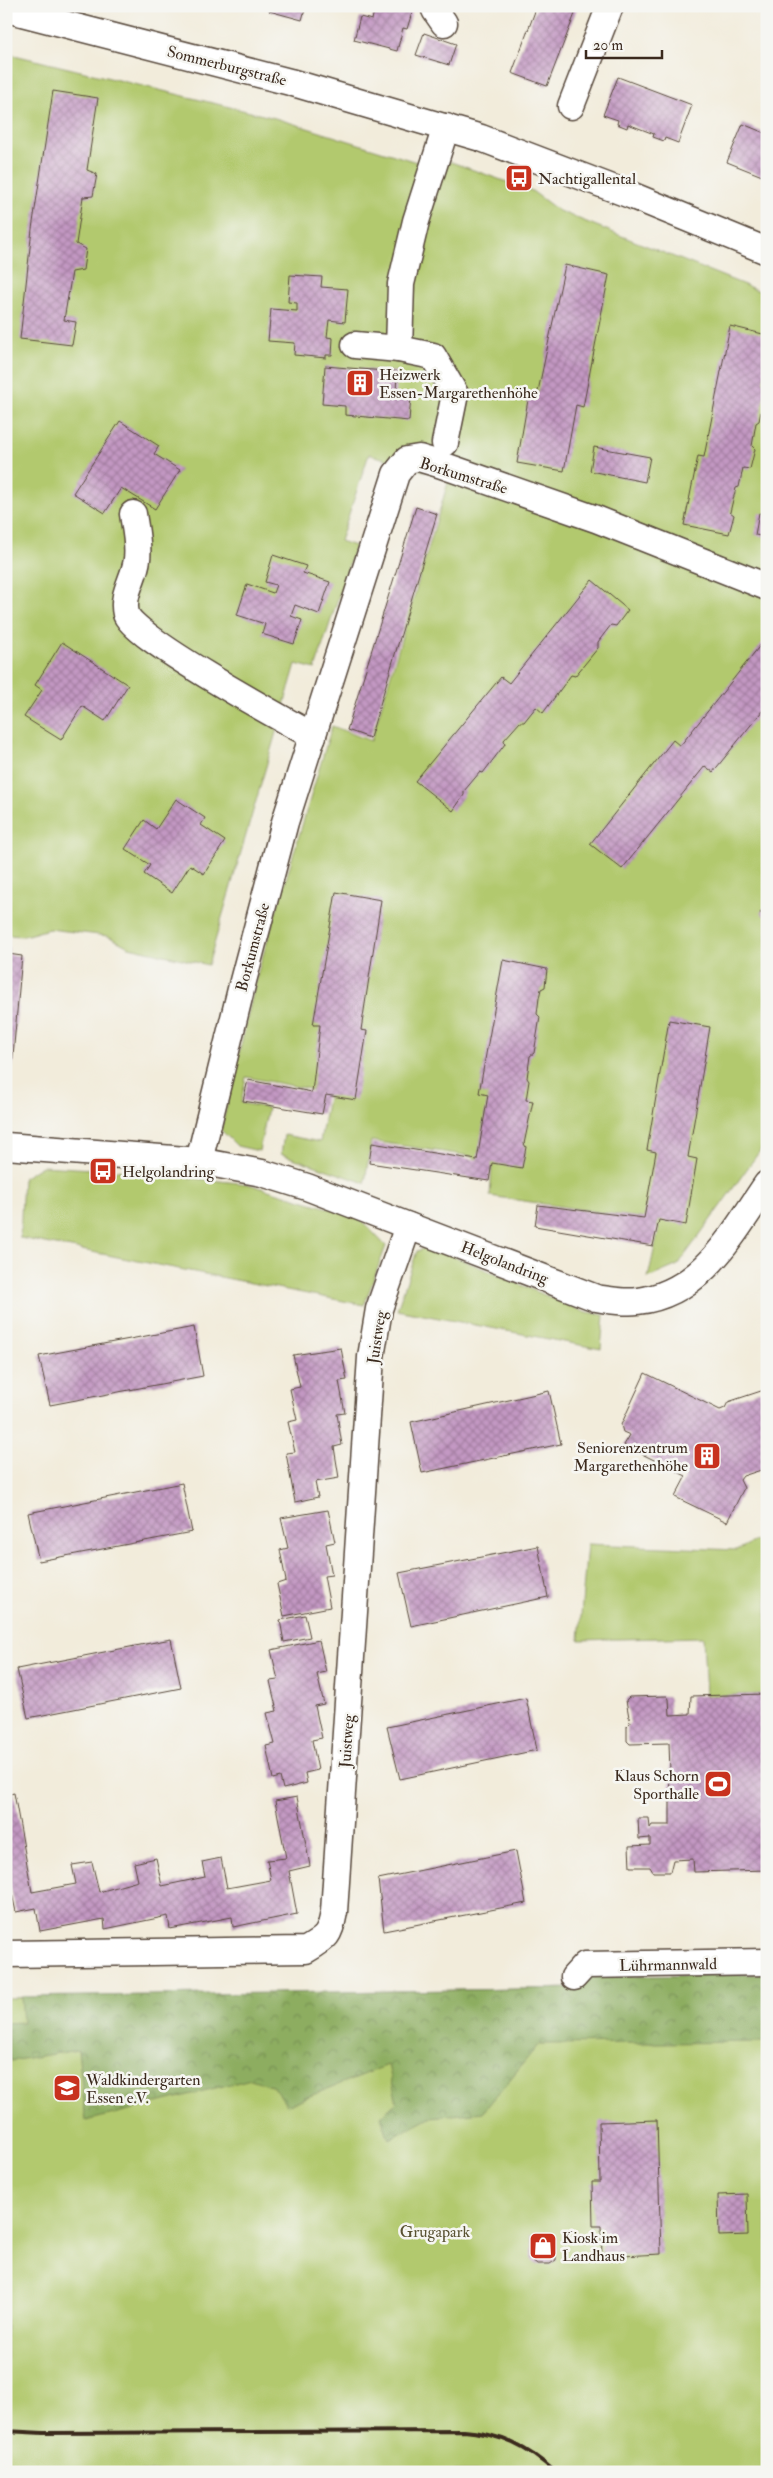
<svg xmlns="http://www.w3.org/2000/svg" width="773" height="2478" font-family="'IM FELL Double Pica',serif">
	<defs>
		<pattern id="forest-crowns" width="20" height="18" patternUnits="userSpaceOnUse" patternTransform="scale(1.25)"><rect width="20" height="18" fill="#8dad61"/><path d="M2 6a3 3 0 1 1 6 0M12 15a3 3 0 1 1 6 0" fill="none" stroke="#748d4f"/></pattern>
		<pattern id="building-cross-hatch" width="8" height="8" patternUnits="userSpaceOnUse" patternTransform="scale(1.25)"><rect width="8" height="8" fill="#c398c3"/><path d="M0 0l8 8M0 8l8-8" fill="none" stroke="#a07c9e"/></pattern>
	</defs>
	<rect width="100%" height="100%" fill="#f6f6f2"/>
	<filter id="ink" filterUnits="userSpaceOnUse"><feTurbulence type="fractalNoise" baseFrequency=".02" numOctaves="2"/><feDisplacementMap in="SourceGraphic" scale="10" xChannelSelector="R" yChannelSelector="G"/><feConvolveMatrix kernelMatrix="1 2 1 2 8 2 1 2 1" color-interpolation-filters="sRGB"/></filter>
	<filter id="wash" filterUnits="userSpaceOnUse"><feTurbulence type="fractalNoise" baseFrequency=".0096" numOctaves="4" result="noise"/><feDisplacementMap in="SourceGraphic" scale="20" xChannelSelector="R" yChannelSelector="G"/><feGaussianBlur stdDeviation="1.12" result="paint"/><feColorMatrix in="noise" values="0 0 0 0 0 0 0 0 0 0 0 0 0 0 0 0 0 1.4 0 .05"/><feComposite in="paint" operator="in"/></filter>
	<g filter="url(#wash)">
		<rect width="100%" height="100%" fill="#f2ecdb"/>
		<!-- green -->
		<g fill="#b2c96e" stroke="#767a46">
			<polygon points="6,53 275,118 423,164 451,162 532,191 559,211 767,294 767,1141 678,1265 648,1278 659,1228 640,1218 490,1196 492,1166 470,1156 371,1141 365,1183 281,1154 284,1135 320,1142 328,1097 309,1089 246,1077 241,1103 268,1108 259,1151 237,1146 221,1130 258,972 332,726 371,741 449,479 369,454 340,541 355,546 315,669 296,664 208,965 129,947 108,936 49,929 24,936 6,935"/>
			<polygon points="42,1166 125,1171 248,1184 358,1217 386,1246 364,1305 20,1238 23,1178"/>
			<polygon points="430,1246 582,1311 604,1315 601,1349 397,1310 417,1251"/>
			<polygon points="767,1535 767,1694 706,1696 703,1637 579,1640 587,1544 737,1550"/>
			<polygon points="767,1974 767,2472 6,2472 6,1998 581,1988"/>
		</g>
		<!-- forest -->
		<polygon fill="url(#forest-crowns)" stroke="#646c40" points="767,1974 767,2042 539,2044 483,2112 430,2117 389,2139 381,2116 397,2102 388,2065 287,2105 274,2087 251,2079 86,2121 78,2050 10,2061 6,2023 23,2022 21,1997 581,1988 583,1977"/>
		<g id="blocks">
			<!-- building -->
			<g fill="url(#building-cross-hatch)">
				<polygon points="270,6 306,6 302,20 269,11"/>
				<polygon points="375,6 414,6 407,29 403,28 397,51 354,40 360,17 372,20"/>
				<polygon points="537,6 578,6 547,86 512,73"/>
				<polygon points="424,33 456,44 449,65 416,55"/>
				<polygon points="618,77 692,105 678,143 665,138 664,141 653,137 654,134 628,124 627,128 617,124 618,120 603,115"/>
				<polygon points="53,91 98,98 87,170 97,174 93,196 83,197 76,244 86,249 83,270 72,272 64,320 76,322 72,345 20,339 32,229"/>
				<polygon points="743,124 767,134 767,178 727,162"/>
				<polygon points="565,265 609,275 583,407 576,405 564,471 517,463 529,394 537,396"/>
				<polygon points="290,275 322,277 321,287 348,289 345,322 329,320 327,337 333,338 332,355 326,355 326,358 294,355 295,343 268,341 271,309 297,311 297,303 288,302"/>
				<polygon points="730,326 767,335 767,368 763,381 767,385 759,421 756,423 752,446 755,449 750,469 743,468 739,487 736,488 730,512 734,515 729,534 684,525 698,456 704,457"/>
				<polygon points="325,366 397,372 396,394 411,396 409,421 345,415 345,406 322,404"/>
				<polygon points="120,421 159,446 154,454 180,470 155,509 121,488 105,513 73,493"/>
				<polygon points="594,447 650,457 645,482 590,471"/>
				<polygon points="416,507 437,514 370,738 347,730"/>
				<polygon points="759,513 767,514 767,537 755,535"/>
				<polygon points="273,555 306,566 303,573 330,582 319,614 295,605 291,616 302,620 294,644 262,634 265,624 237,615 247,584 273,593 276,585 265,582"/>
				<polygon points="592,580 628,610 616,626 611,625 604,634 598,642 598,648 575,676 571,675 543,713 536,707 524,722 520,722 504,740 505,744 483,773 480,772 464,791 464,795 453,811 415,781 501,677 509,683"/>
				<polygon points="62,642 128,685 105,721 82,706 61,740 24,717 42,690 35,685"/>
				<polygon points="762,643 767,646 767,705 713,772 705,766 622,869 590,844 673,740 680,746"/>
				<polygon points="176,799 205,818 201,825 225,841 204,874 190,865 172,893 144,874 150,865 125,849 144,820 156,829"/>
				<polygon points="336,892 381,900 361,1030 367,1031 356,1100 326,1095 322,1114 243,1101 248,1080 312,1092 320,1025 313,1025"/>
				<polygon points="767,905 767,918 760,913"/>
				<polygon points="6,946 9,947 8,954 22,956 11,1078 6,1078"/>
				<polygon points="503,960 547,969 545,987 541,989 539,998 537,1014 540,1017 534,1053 530,1056 527,1078 529,1081 526,1100 533,1101 524,1144 526,1147 522,1168 492,1163 489,1181 369,1163 372,1143 477,1160 488,1095 479,1093"/>
				<polygon points="669,1020 710,1027 688,1157 697,1159 686,1225 659,1220 653,1246 535,1226 538,1205 644,1218 656,1152 647,1150"/>
				<polygon points="194,1327 203,1376 50,1405 39,1356"/>
				<polygon points="341,1348 347,1380 339,1381 345,1413 337,1414 342,1445 334,1447 339,1478 315,1482 318,1497 295,1502 286,1453 295,1452 288,1422 297,1420 290,1389 300,1387 293,1355"/>
				<polygon points="645,1373 720,1410 725,1408 728,1402 767,1389 767,1468 743,1476 740,1480 744,1488 727,1522 675,1497 686,1476 624,1445 630,1435 623,1432 621,1425"/>
				<polygon points="549,1391 561,1444 422,1473 411,1422"/>
				<polygon points="182,1483 192,1532 39,1561 28,1513"/>
				<polygon points="328,1510 335,1542 326,1544 332,1575 324,1576 330,1607 284,1616 277,1584 286,1581 280,1550 288,1548 281,1518"/>
				<polygon points="538,1546 548,1597 411,1626 399,1573"/>
				<polygon points="305,1615 310,1637 284,1642 280,1620"/>
				<polygon points="171,1639 181,1688 28,1718 17,1669"/>
				<polygon points="319,1640 326,1672 317,1674 324,1704 315,1706 322,1738 312,1740 318,1770 305,1773 307,1783 283,1789 280,1777 273,1779 266,1746 275,1744 267,1713 277,1711 270,1681 278,1680 271,1650"/>
				<polygon points="767,1694 767,1870 694,1872 693,1859 673,1860 670,1872 653,1872 650,1867 630,1867 629,1846 650,1845 650,1838 639,1839 638,1818 649,1818 650,1828 652,1825 670,1825 670,1796 667,1796 666,1792 670,1791 669,1777 665,1777 666,1772 670,1772 669,1743 630,1744 627,1741 627,1726 630,1723 626,1700 629,1697 667,1696 669,1699 670,1715 690,1714 691,1696"/>
				<polygon points="526,1698 537,1750 400,1779 387,1727"/>
				<polygon points="14,1793 32,1892 76,1884 72,1865 92,1862 99,1892 138,1881 134,1863 156,1858 162,1886 205,1877 202,1862 221,1858 227,1888 271,1880 267,1860 286,1858 275,1801 297,1797 310,1866 289,1871 297,1914 233,1927 232,1917 170,1929 168,1916 105,1929 104,1919 40,1931 36,1908 16,1912 6,1866 6,1795"/>
				<polygon points="516,1851 526,1903 384,1931 378,1879"/>
				<polygon points="657,2120 661,2254 602,2257 601,2226 593,2226 592,2182 600,2182 599,2122"/>
				<polygon points="747,2194 748,2235 719,2236 718,2195"/>
				<polygon points="531,2235 555,2235 556,2260 550,2264 537,2264 531,2259"/>
			</g>
		</g>
	</g>
	<g filter="url(#ink)">
		<use href="#blocks" fill-opacity="0" stroke="#56473a" stroke-width="1"/>
		<g fill="none" stroke-linecap="round" stroke-linejoin="round">
			<defs>
				<g id="minor">
					<polyline points="436,6 435,10 444,23"/>
					<polyline points="6,9 290,82 481,138 633,196 767,251"/>
					<polyline points="571,106 610,6"/>
					<polyline points="355,345 399,349 433,356 455,394 445,443"/>
					<polyline points="399,349 401,284 416,221 446,127"/>
					<path d="M 133,514 C 135,528 139,544 137,559 C 135,578 121,594 126,614 C 132,637 284,720 313,736"/>
					<path d="M 6,1146 L 199,1161 L 262,1173 L 307,1187 L 596,1298 C 610,1300 624,1303 638,1301 C 703,1293 733,1233 767,1184"/>
					<polyline points="199,1161 243,981 285,822 396,474 407,460 419,458 439,464 596,519 767,587"/>
					<path d="M 6,1954 L 306,1950 C 327,1938 330,1935 334,1912 L 371,1357 L 379,1309 L 408,1226"/>
					<polyline points="574,1977 585,1965 767,1962"/>
				</g>
			</defs>
			<!-- minor casing -->
			<use href="#minor" stroke="#56473a" stroke-width="29"/>
			<!-- minor -->
			<use href="#minor" stroke="#fff" stroke-width="26"/>
			<!-- rail -->
			<path stroke="#3b2a1e" stroke-width="4" d="M 6,2431 L 43,2433 L 464,2431 C 501,2434 528,2447 555,2472"/>
		</g>
	</g>
	<!-- icons -->
	<defs>
		<symbol id="bus-square" viewBox="-11 -11 22 22"><rect x="-9" y="-9" width="18" height="18" rx="4" fill="#c8321e" stroke="#f6f6f2"/><path d="M-5-6H5V4H4V6H2V4H-2V6H-4V4H-5ZM-3.5-4V0h7V-4ZM-3.5 1.2v1.5H-2V1.2ZM2 1.2v1.5H3.5V1.2Z" fill="#fff"/></symbol>
		<symbol id="building-square" viewBox="-11 -11 22 22"><rect x="-9" y="-9" width="18" height="18" rx="4" fill="#c8321e" stroke="#f6f6f2"/><path d="M-4-6H4V6H1V3H-1V6H-4ZM-2.5-4.3h1.7v1.8h-1.7ZM.8-4.3h1.7v1.8H.8ZM-2.5-1h1.7V.8h-1.7ZM.8-1h1.7V.8H.8Z" fill="#fff"/></symbol>
		<symbol id="stadium-square" viewBox="-11 -11 22 22"><rect x="-9" y="-9" width="18" height="18" rx="4" fill="#c8321e" stroke="#f6f6f2"/><path d="M0-5a6.5 5 0 1 0 0 10a6.5 5 0 1 0 0-10ZM-3.5-1.8h7v3.6h-7Z" fill="#fff"/></symbol>
		<symbol id="school-square" viewBox="-11 -11 22 22"><rect x="-9" y="-9" width="18" height="18" rx="4" fill="#c8321e" stroke="#f6f6f2"/><path d="M0-5L7-2L0 1L-7-2ZM-4 1L0 2.5L4 1V4Q0 6-4 4Z" fill="#fff"/></symbol>
		<symbol id="shop-square" viewBox="-11 -11 22 22"><rect x="-9" y="-9" width="18" height="18" rx="4" fill="#c8321e" stroke="#f6f6f2"/><path d="M-5-2.5h2.3a2.7 3.5 0 0 1 5.4 0H5L5.5 6h-11ZM-1.5-2.5h3a1.5 2.3 0 0 0-3 0Z" fill="#fff"/></symbol>
	</defs>
	<g fill-rule="evenodd">
		<use href="#bus-square" x="503" y="162" width="32" height="32"/>
		<use href="#building-square" x="344" y="367" width="32" height="32"/>
		<use href="#bus-square" x="87" y="1155" width="32" height="32"/>
		<use href="#building-square" x="691" y="1440" width="32" height="32"/>
		<use href="#stadium-square" x="702" y="1768" width="32" height="32"/>
		<use href="#school-square" x="51" y="2072" width="32" height="32"/>
		<use href="#shop-square" x="527" y="2230" width="32" height="32"/>
	</g>
	<g text-anchor="middle" stroke-width="5" stroke-linejoin="round" paint-order="stroke">
		<!-- street labels -->
		<g font-size="16" fill="#3b2a1e" stroke="#f6f6f2">
			<text transform="translate(227 65) rotate(14)" y="6">Sommerburgstraße</text>
			<text transform="translate(464 475) rotate(17)" y="6">Borkumstraße</text>
			<text transform="translate(252 947) rotate(-75)" y="6">Borkumstraße</text>
			<text transform="translate(505 1262) rotate(21)" y="6">Helgolandring</text>
			<text transform="translate(376 1337) rotate(-81)" y="6">Juistweg</text>
			<text transform="translate(346 1741) rotate(-86)" y="6">Juistweg</text>
			<text transform="translate(668 1964) rotate(-1)" y="6">Lührmannwald</text>
		</g>
		<!-- poi labels -->
		<g font-size="16" fill="#3b2a1e" stroke="#f6f6f2" text-anchor="start">
			<text x="538" y="184">Nachtigallental</text>
			<text x="379" y="380">Heizwerk<tspan x="379" dy="18">Essen-Margarethenhöhe</tspan></text>
			<text x="122" y="1177">Helgolandring</text>
			<text x="688" y="1453" text-anchor="end">Seniorenzentrum<tspan x="688" dy="18">Margarethenhöhe</tspan></text>
			<text x="699" y="1781" text-anchor="end">Klaus Schorn<tspan x="699" dy="18">Sporthalle</tspan></text>
			<text x="86" y="2085">Waldkindergarten<tspan x="86" dy="18">Essen e.V.</tspan></text>
			<text x="562" y="2243">Kiosk im<tspan x="562" dy="18">Landhaus</tspan></text>
		</g>
		<!-- park labels -->
		<g font-size="16" fill="#595232" stroke="#f6f6f2">
			<text x="435" y="2237">Grugapark</text>
		</g>
	</g>
	<!-- margin -->
	<rect width="773" height="2478" fill="none" stroke="#f6f6f2" stroke-width="25"/>
	<!-- scale -->
	<path d="M586 50v8h76v-8" fill="none" stroke="#3b2a1e" stroke-width="2.5"/>
	<text x="593" y="50" font-size="15" fill="#3b2a1e" stroke="#f6f6f2" stroke-width="4" paint-order="stroke">20 m</text>
</svg>
